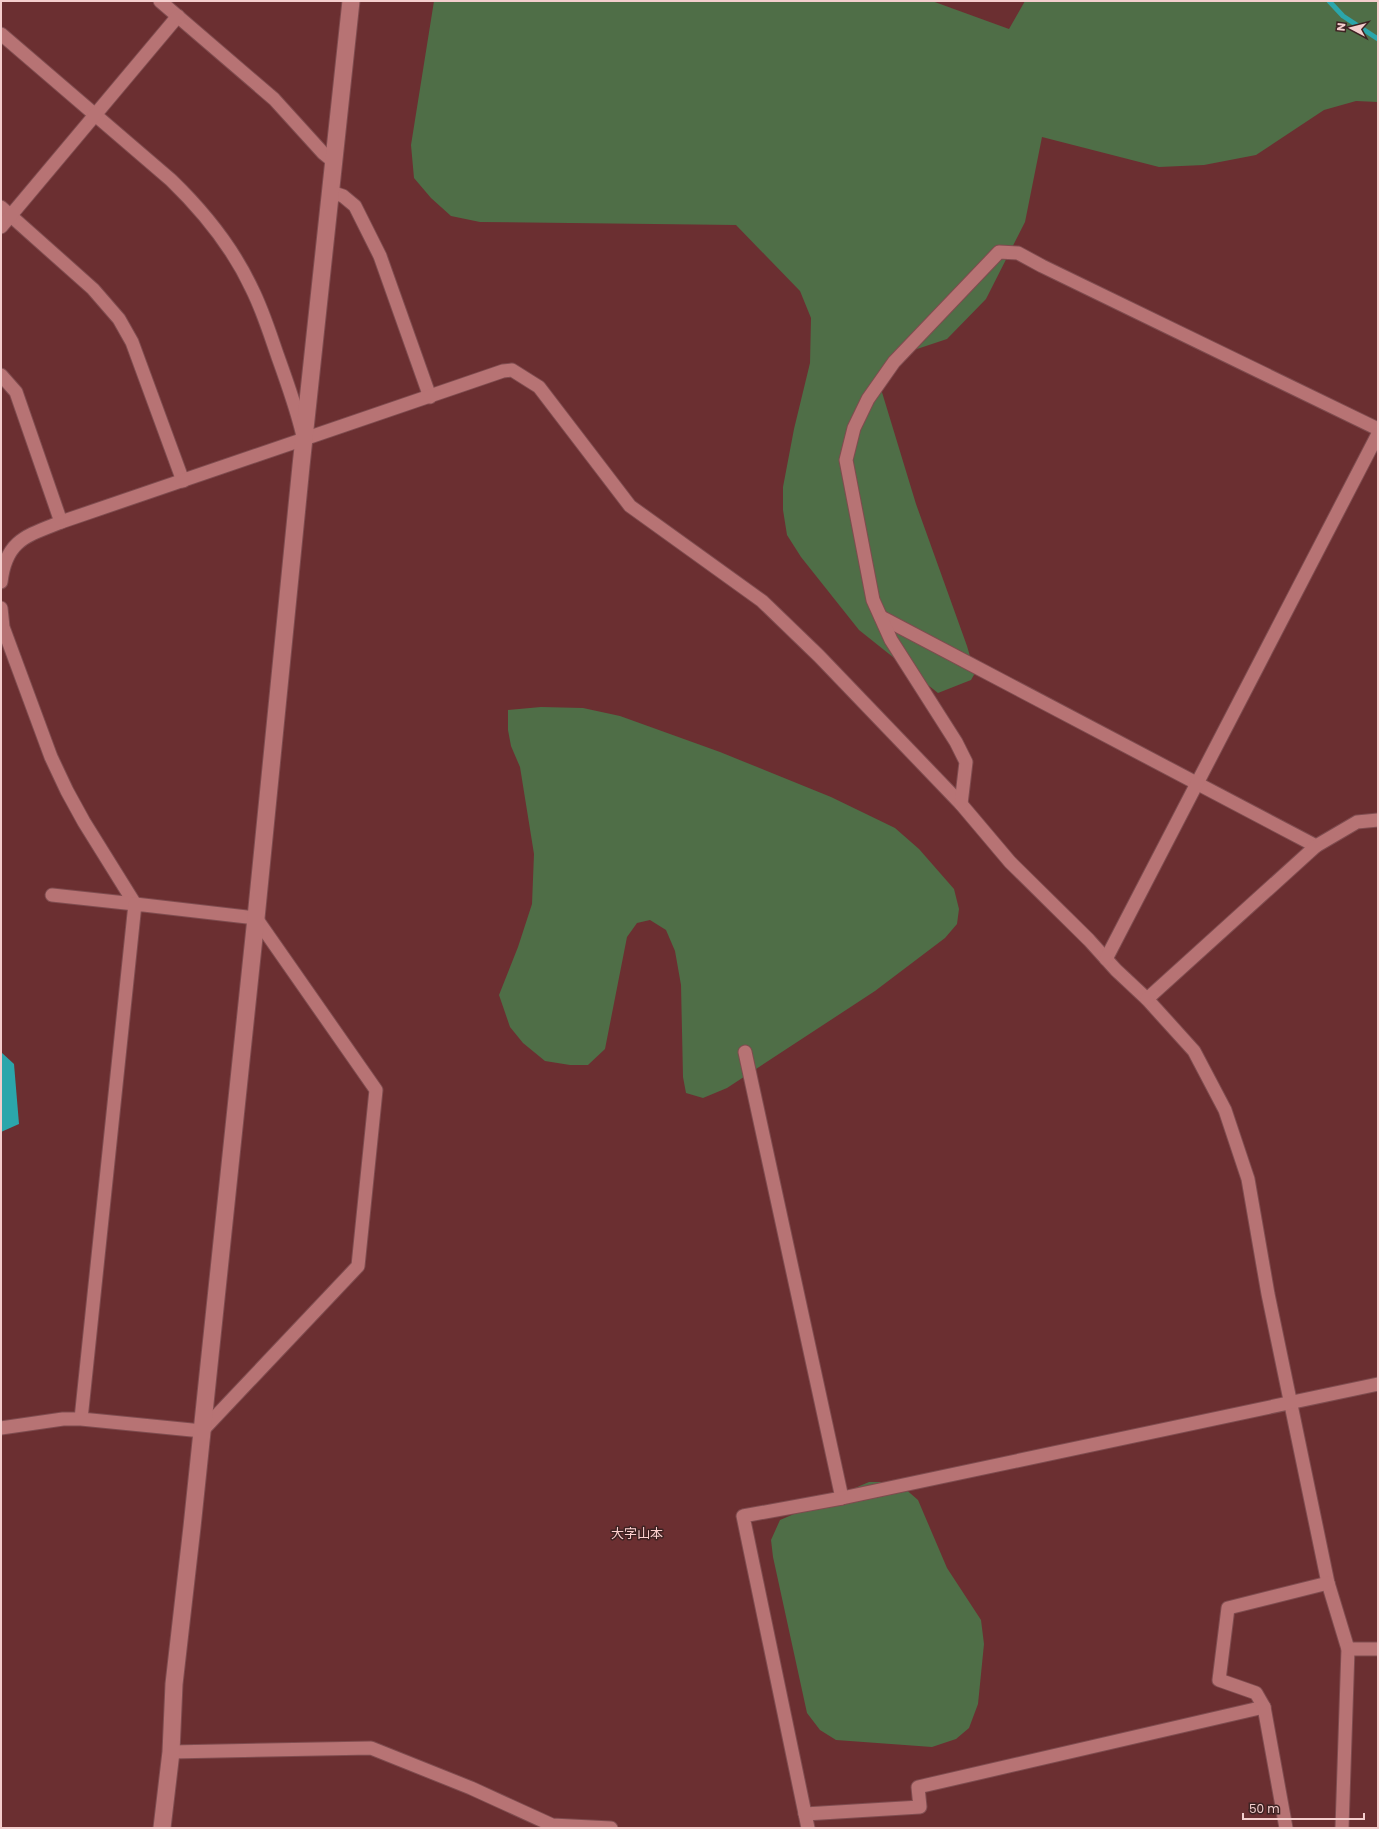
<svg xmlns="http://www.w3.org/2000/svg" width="1379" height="1829" font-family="Poppins,'Noto Sans JP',sans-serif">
	<rect width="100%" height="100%" fill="#6b2f31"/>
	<!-- green -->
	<g fill="#4f6e47">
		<polygon points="434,1 932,1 1009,29 1025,1 1378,1 1378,102 1356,101 1324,110 1256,155 1204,165 1159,167 1042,137 1025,222 986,299 947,339 911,351 890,362 881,389 916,504 967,646 975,673 971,680 938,693 859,630 801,557 787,535 783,510 783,487 794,429 810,363 811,318 800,291 736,225 480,222 451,216 431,198 414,178 411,145"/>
		<polygon points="541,707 583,708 620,716 720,752 831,797 895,828 919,849 954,889 959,909 957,924 945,938 875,991 727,1088 703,1098 686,1093 683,1077 681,985 675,951 666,930 650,920 637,923 627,937 605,1049 588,1065 570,1065 545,1061 523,1043 510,1027 499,995 518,947 532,904 534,854 520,767 511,746 508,730 508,710"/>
		<polygon points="869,1482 886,1482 903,1487 918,1500 947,1568 981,1620 984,1644 978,1704 969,1728 956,1739 932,1747 836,1740 820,1730 807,1713 773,1557 771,1540 780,1520"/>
	</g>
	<!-- water -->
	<polygon fill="#2ba6ab" points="1,1052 14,1064 19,1124 1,1132"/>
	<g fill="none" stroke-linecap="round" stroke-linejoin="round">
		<!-- stream -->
		<polyline stroke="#2ba6ab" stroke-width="5" points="1329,1 1343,16 1378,39"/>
		<defs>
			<g id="minor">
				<polyline points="160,1 274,99 323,153 334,162"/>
				<path d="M 1,34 L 171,180 C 203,211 233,248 252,289 C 263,311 270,334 278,357 C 287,382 296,407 302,432"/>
				<polyline points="331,192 343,196 355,206 380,256 430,397"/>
				<polyline points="1,207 93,289 119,319 132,342 183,481"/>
				<polyline points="1,227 178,16"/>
				<polyline points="1,375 16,392 61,522"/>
				<path d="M 1,582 C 6,540 26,536 61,522 L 503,371 L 512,370 L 539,387 L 630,506 L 762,601 L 819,656 L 961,804 L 1010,862 L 1089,940 L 1116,970 L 1147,999 L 1194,1051 L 1225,1110 L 1248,1179 L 1268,1294 L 1328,1583 L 1348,1649 L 1342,1828"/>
				<polyline points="1,608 3,627 51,757 67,791 84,822 135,904"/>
				<polyline points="881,617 1316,846"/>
				<polyline points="961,804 966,762 956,742 891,640 873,600 846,460 854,428 868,399 894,362 999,252 1018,253 1042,266 1378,429"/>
				<polyline points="52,895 135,904"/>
				<polyline points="1106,959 1378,434"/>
				<polyline points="1147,999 1316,846 1357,822 1378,820"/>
				<polyline points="745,1052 842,1498"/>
				<polyline points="1,1428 63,1419 81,1419 202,1431 358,1266 376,1090 256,918 135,904 81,1419"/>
				<polyline points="1348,1649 1378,1649"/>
				<polyline points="171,1752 371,1748 471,1788 552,1825 611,1828"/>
				<polyline points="805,1814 920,1807 918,1787 1264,1707"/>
				<polyline points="808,1828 743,1516 842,1498 1378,1384"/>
				<polyline points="1286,1828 1264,1707 1256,1693 1219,1680 1228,1608 1328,1583"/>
			</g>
			<polyline id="tertiary" points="162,1828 171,1752 174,1684 192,1527 256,918 301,466 351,1"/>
		</defs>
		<!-- minor casing -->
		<use href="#minor" stroke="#7f4c4f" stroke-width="15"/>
		<!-- tertiary casing -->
		<use href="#tertiary" stroke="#7f4c4f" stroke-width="19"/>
		<!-- minor -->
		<use href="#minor" stroke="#b77374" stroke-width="13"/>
		<!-- tertiary -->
		<use href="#tertiary" stroke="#b77374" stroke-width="17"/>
	</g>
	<g text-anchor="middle" stroke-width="3" stroke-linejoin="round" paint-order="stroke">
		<!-- quarter labels -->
		<g font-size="13" fill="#fdd0cf" stroke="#3d2222">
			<text x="637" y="1538">大字山本</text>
		</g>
	</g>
	<!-- border -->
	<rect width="1379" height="1829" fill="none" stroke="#f4cecd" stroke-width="4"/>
	<!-- north arrow -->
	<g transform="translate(1351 28) rotate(277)" stroke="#3d2222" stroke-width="3" paint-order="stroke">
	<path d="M0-3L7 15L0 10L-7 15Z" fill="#f4cecd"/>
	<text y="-6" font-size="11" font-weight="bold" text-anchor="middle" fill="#f4cecd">N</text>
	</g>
	<!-- scale -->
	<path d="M1243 1813v6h121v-6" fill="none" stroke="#f4cecd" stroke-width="2"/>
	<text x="1249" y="1813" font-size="12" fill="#f4cecd" stroke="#3d2222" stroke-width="3" paint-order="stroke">50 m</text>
</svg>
